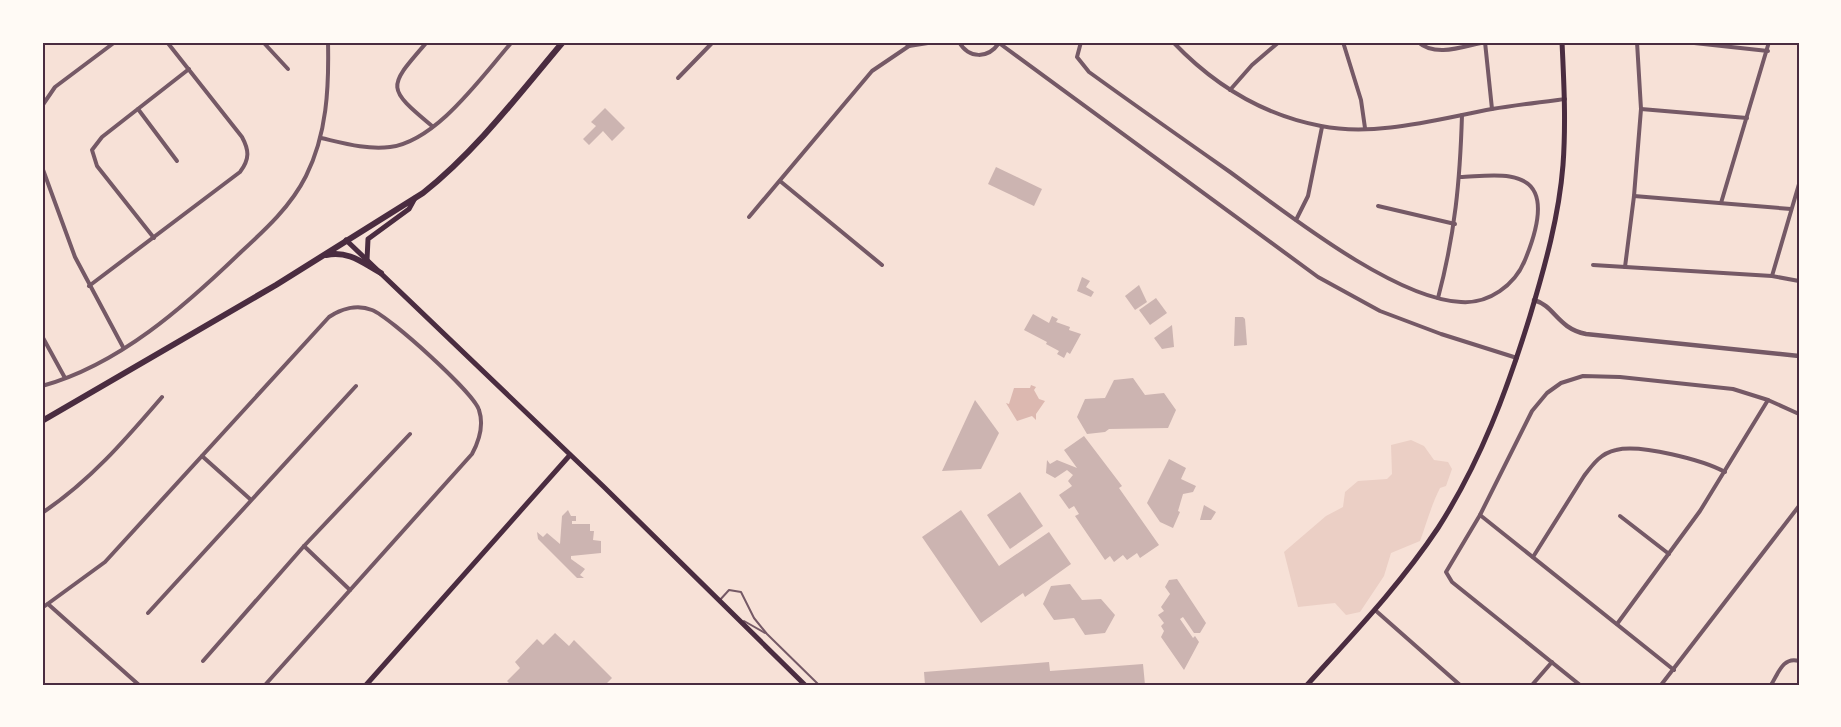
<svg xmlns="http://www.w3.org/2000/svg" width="1841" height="727" font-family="'Nunito Sans',sans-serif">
	<rect width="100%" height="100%" fill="#f7e1d7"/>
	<!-- green -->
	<path fill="#ebcfc5" d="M 1411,440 L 1424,446 L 1434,460 L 1448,462 L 1452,469 L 1446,486 L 1440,488 C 1431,506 1427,522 1420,541 L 1391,553 L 1384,576 L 1360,612 L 1346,615 L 1335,603 L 1298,607 L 1284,552 L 1326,516 L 1343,507 L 1345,492 L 1358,481 L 1387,479 L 1392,474 L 1391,445 Z"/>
	<!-- water -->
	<polygon fill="#dcb8b0" points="1031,385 1036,387 1034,390 1039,399 1045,401 1036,414 1036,420 1032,416 1017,421 1006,403 1009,404 1014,388 1030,388"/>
	<!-- building -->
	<g fill="#ccb4b1">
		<polygon points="605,108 625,128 612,141 603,131 589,145 583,139 596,126 591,122"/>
		<polygon points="996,167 1042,189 1034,206 988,184"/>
		<polygon points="1082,277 1090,281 1086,287 1094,292 1091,297 1077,291"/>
		<polygon points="1139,285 1147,302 1135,310 1125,296"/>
		<polygon points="1156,298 1167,313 1150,325 1139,310"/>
		<polygon points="1033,314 1049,323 1052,316 1058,319 1056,322 1070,327 1069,330 1081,334 1070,354 1067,352 1064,358 1057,354 1059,351 1046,344 1047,342 1024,330"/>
		<polygon points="1235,317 1243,317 1245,319 1247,345 1234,346"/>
		<polygon points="1172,325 1174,347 1162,349 1154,338"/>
		<polygon points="1133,378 1145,395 1164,393 1176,410 1168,428 1109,429 1105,432 1087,434 1077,417 1085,399 1105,398 1114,380"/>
		<polygon points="975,400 999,433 981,469 942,471"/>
		<polygon points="1084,436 1122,486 1119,488 1159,545 1140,558 1137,553 1127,560 1123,555 1114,562 1110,556 1105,560 1075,516 1079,514 1074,506 1069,509 1059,495 1072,486 1068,481 1073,475 1067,470 1055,478 1046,473 1047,460 1050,464 1057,460 1077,468 1064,450"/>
		<polygon points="1169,459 1186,468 1181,479 1196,486 1193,492 1183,494 1178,511 1180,512 1173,528 1160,522 1147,503"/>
		<polygon points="1020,492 1043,526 1010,549 987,515"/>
		<polygon points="1204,505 1216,512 1211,520 1200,520"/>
		<polygon points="568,510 571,516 576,516 576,521 572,521 572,524 590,524 590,531 594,531 593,540 601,541 601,553 571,556 571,559 585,569 580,575 584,578 577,578 538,539 537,532 543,537 547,533 560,544 562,516"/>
		<polygon points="961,510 999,566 1049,532 1071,564 1025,597 1023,593 981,623 922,537"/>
		<polygon points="1177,579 1206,623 1200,633 1194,633 1183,617 1180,619 1193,638 1195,636 1199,642 1184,670 1161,637 1164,631 1161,626 1164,623 1158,615 1164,611 1161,607 1170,594 1165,587 1169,580"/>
		<polygon points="1070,584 1082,600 1101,599 1115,615 1105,633 1085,635 1074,618 1054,620 1043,604 1051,586"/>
		<polygon points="555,633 569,646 574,640 612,678 607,683 608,685 511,685 507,681 520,668 515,662 537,639 543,645"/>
		<polygon points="1049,662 1050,671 1143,664 1145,685 925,685 924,672"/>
	</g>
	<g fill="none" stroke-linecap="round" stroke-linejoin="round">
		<!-- service -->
		<g stroke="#755966" stroke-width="2">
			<polyline points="719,601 729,590 741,592 754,618 767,634 819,685"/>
			<polyline points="744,621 765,633"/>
		</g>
		<!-- minor -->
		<g stroke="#755966" stroke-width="4">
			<polyline points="263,42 288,69"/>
			<path d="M 427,42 C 388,87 385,87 432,126"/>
			<polyline points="905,42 909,46"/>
			<path d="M 959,42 C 969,59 988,59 999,43"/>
			<path d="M 1081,42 L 1077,57 L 1089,72 C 1136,106 1183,139 1230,172 C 1285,212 1394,299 1461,302 C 1489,304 1515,285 1525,260 C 1532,243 1543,211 1535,193 C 1524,168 1481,177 1460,177"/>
			<path d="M 1173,42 C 1213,84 1263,115 1321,126 C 1376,137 1438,119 1492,109 C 1516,105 1541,102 1565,99"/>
			<polyline points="1343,42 1361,100 1365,128"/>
			<path d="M 1418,42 C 1436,58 1464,46 1485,42"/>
			<polyline points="1485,42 1492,109"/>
			<polyline points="1685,42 1768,51"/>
			<polyline points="999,43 1318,277 1380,311 1441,334 1517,358"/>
			<polyline points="678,78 713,42"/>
			<polyline points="1230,90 1252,65 1279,42"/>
			<polyline points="42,106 55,87 115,42"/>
			<polyline points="138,109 177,161"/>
			<polyline points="1641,109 1747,118"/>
			<path d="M 321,138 C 343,143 367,150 390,147 C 437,141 482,76 512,42"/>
			<polyline points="42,167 75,257 123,347"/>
			<polyline points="780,181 882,265"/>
			<polyline points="1634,196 1791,209"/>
			<polyline points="1721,203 1769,42"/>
			<polyline points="1378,206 1455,224"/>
			<polyline points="749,217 872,71 909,46 934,42"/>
			<polyline points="1296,220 1308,196 1322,127"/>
			<polyline points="154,238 97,166 92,150 102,137 189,69"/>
			<polyline points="1593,265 1772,276 1799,281"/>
			<polyline points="1625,267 1634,196 1641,109 1637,42"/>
			<polyline points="1772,276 1799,184"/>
			<path d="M 89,286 L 240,172 C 250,159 249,150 242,137 L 167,42"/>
			<path d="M 1438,298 C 1455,234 1460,181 1462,115"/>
			<polyline points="42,336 65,378"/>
			<path d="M 42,386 C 119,365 185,306 241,252 C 266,229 291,206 306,176 C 327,134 329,88 328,42"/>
			<polyline points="202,456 250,499"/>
			<path d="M 42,513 C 90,481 125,440 162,397"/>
			<polyline points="1480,515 1674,670"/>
			<polyline points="1620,516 1669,554"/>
			<polyline points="304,546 350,590"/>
			<path d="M 1533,557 L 1584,476 C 1593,464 1601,453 1616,450 C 1641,444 1703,460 1725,472"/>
			<polyline points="48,604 139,685"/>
			<path d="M 42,608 L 105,562 L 329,317 C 341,309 357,304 372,310 C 390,317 474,393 479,410 C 484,425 479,441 472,454 L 265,685"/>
			<polyline points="1375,610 1460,685"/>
			<polyline points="148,613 356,386"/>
			<polyline points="1617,624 1700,511 1768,400"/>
			<polyline points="203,661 304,546 410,434"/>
			<polyline points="1532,685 1552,662"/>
			<polyline points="1580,685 1452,582 1446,572 1480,515 1532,411 1547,393 1561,383 1583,376 1620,377 1733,389 1768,400 1799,414"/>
			<polyline points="1661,685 1799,506"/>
			<path d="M 1771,685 C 1778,674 1783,656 1799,661"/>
		</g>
		<!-- tertiary -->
		<path stroke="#755966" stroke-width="4.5" d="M 1534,300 C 1555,306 1557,328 1586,334 L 1799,356"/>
		<!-- secondary -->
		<g stroke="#4a2c40" stroke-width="5">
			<polyline points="346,240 604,487 805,685"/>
			<polyline points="367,260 368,239 409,209 415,198"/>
			<polyline points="366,685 570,455"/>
			<path d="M 1307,685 C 1353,634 1400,585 1438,528 C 1481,461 1507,390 1530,316 C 1545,266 1559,216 1563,165 C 1566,124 1564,83 1562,42"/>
		</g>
		<!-- primary -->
		<g stroke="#4a2c40" stroke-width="6">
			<path d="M 326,255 C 348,250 363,263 381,273"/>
			<path d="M 42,421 L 276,285 L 423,193 C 477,150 519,94 563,42"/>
		</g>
	</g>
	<!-- border -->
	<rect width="1841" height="727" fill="none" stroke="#fffaf5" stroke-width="87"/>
	<rect x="44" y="44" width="1754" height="640" fill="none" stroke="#4a2c40" stroke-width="2"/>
</svg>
